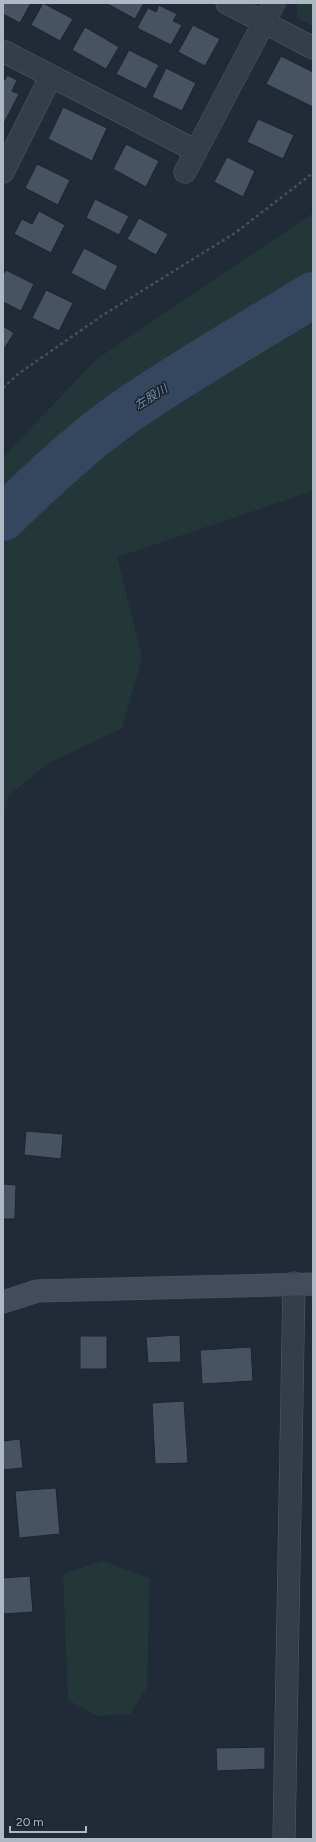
<svg xmlns="http://www.w3.org/2000/svg" width="316" height="1842" font-family="Figtree,'Noto Sans JP',sans-serif">
	<rect width="100%" height="100%" fill="#212b38"/>
	<!-- green -->
	<g fill="#233739">
		<polygon points="297,3 313,3 313,26 297,18"/>
		<polygon points="313,213 313,491 117,557 142,658 122,728 49,763 8,796 3,819 3,457 97,359"/>
		<polygon points="103,1561 150,1578 147,1687 130,1714 98,1716 68,1700 63,1574"/>
	</g>
	<g fill="none" stroke-linecap="round" stroke-linejoin="round">
		<!-- river -->
		<path stroke="#35475f" stroke-width="46" d="M 3,518 C 41,481 79,445 122,414 C 184,371 249,334 313,295"/>
	</g>
	<!-- building -->
	<g fill="#475262" stroke="#1c242f">
		<polygon points="3,3 31,3 20,23 3,14"/>
		<polygon points="43,3 73,19 60,41 31,25"/>
		<polygon points="106,3 144,3 135,19"/>
		<polygon points="159,5 177,14 173,21 182,25 171,45 137,28 148,8 156,12"/>
		<polygon points="193,25 220,39 205,66 178,52"/>
		<polygon points="85,27 119,47 106,69 72,50"/>
		<polygon points="129,50 159,65 146,89 116,74"/>
		<polygon points="281,56 313,72 313,107 266,84"/>
		<polygon points="166,68 196,83 182,111 152,97"/>
		<polygon points="7,75 17,80 12,91 19,94 3,125 3,79 5,80"/>
		<polygon points="63,107 107,128 92,161 48,139"/>
		<polygon points="258,119 294,135 283,159 247,142"/>
		<polygon points="126,144 159,161 146,187 113,169"/>
		<polygon points="227,157 255,171 243,197 214,182"/>
		<polygon points="37,164 70,180 58,205 25,188"/>
		<polygon points="95,199 129,216 119,235 86,218"/>
		<polygon points="39,211 65,225 51,253 14,234 22,219 32,224"/>
		<polygon points="139,218 168,234 156,255 127,239"/>
		<polygon points="84,248 118,266 105,291 71,273"/>
		<polygon points="6,270 34,284 21,311 3,302 3,275"/>
		<polygon points="46,290 73,303 59,331 32,318"/>
		<polygon points="3,326 14,333 4,349 3,348"/>
		<polygon points="26,1131 63,1134 61,1159 24,1155"/>
		<polygon points="3,1184 16,1185 15,1219 3,1219"/>
		<polygon points="180,1335 181,1362 148,1363 146,1337"/>
		<rect x="80" y="1336" width="27" height="33"/>
		<polygon points="251,1347 253,1381 202,1384 200,1350"/>
		<polygon points="184,1401 188,1463 155,1464 152,1403"/>
		<polygon points="20,1439 23,1468 3,1470 3,1441"/>
		<polygon points="56,1488 60,1534 19,1538 15,1491"/>
		<polygon points="30,1576 33,1612 3,1614 3,1578"/>
		<polygon points="265,1747 265,1769 217,1771 216,1748"/>
	</g>
	<g fill="none" stroke-linecap="round" stroke-linejoin="round">
		<defs>
			<g id="street">
				<polyline points="227,3 313,48"/>
				<polyline points="3,51 196,151"/>
				<polyline points="3,172 51,76"/>
				<polyline points="185,172 274,3"/>
				<polyline points="284,1839 294,1283"/>
			</g>
			<polyline id="secondary" points="3,1302 37,1291 313,1284"/>
		</defs>
		<!-- street casing -->
		<use href="#street" stroke="#525b66" stroke-width="23"/>
		<!-- secondary casing -->
		<use href="#secondary" stroke="#525b66" stroke-width="23"/>
		<!-- path -->
		<polyline stroke="#405457" stroke-width="2.5" stroke-dasharray="3 3" stroke-linecap="butt" points="3,388 18,374 103,315 235,233 313,173"/>
		<!-- street -->
		<use href="#street" stroke="#343d49" stroke-width="22"/>
		<!-- secondary -->
		<use href="#secondary" stroke="#434c5c" stroke-width="22"/>
	</g>
	<g text-anchor="middle" stroke-width="3" stroke-linejoin="round" paint-order="stroke">
		<!-- water labels -->
		<g font-size="12" font-style="italic" fill="#778fad" stroke="#1a222d">
			<text transform="translate(151 397) rotate(-32)" y="4">左股川</text>
		</g>
	</g>
	<!-- border -->
	<rect width="316" height="1842" fill="none" stroke="#afb8c5" stroke-width="8"/>
	<!-- scale -->
	<path d="M10 1826v6h76v-6" fill="none" stroke="#afb8c5" stroke-width="2"/>
	<text x="16" y="1826" font-size="12" fill="#afb8c5" stroke="#1a222d" stroke-width="3" paint-order="stroke">20 m</text>
</svg>
